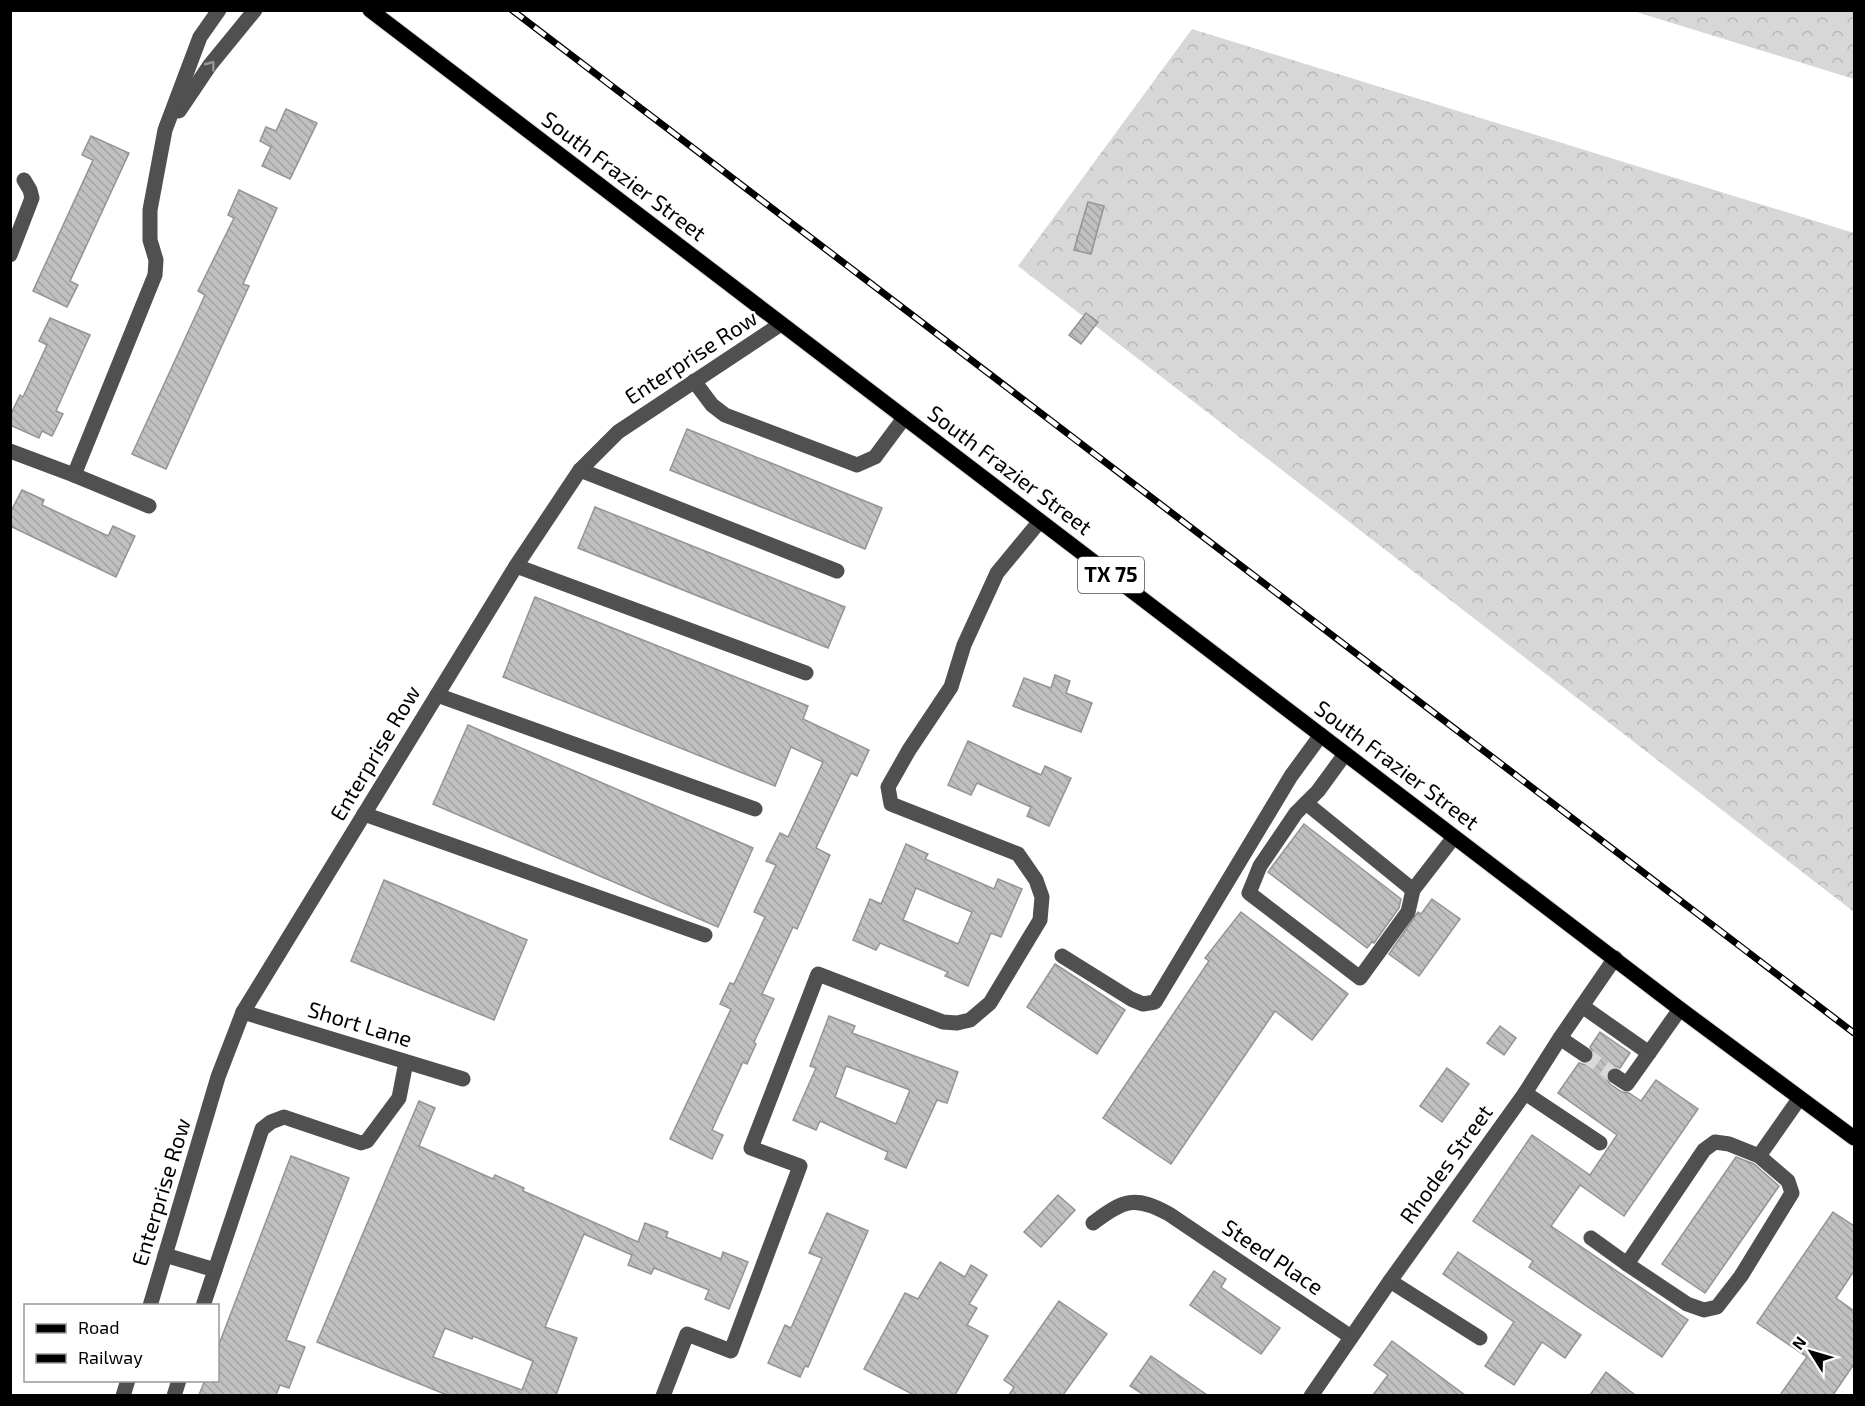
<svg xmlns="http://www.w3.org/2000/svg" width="1865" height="1406" font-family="'Exo 2',sans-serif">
	<defs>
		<pattern id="forest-crowns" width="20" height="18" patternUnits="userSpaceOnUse" patternTransform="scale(1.5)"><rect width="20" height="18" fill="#d7d7d7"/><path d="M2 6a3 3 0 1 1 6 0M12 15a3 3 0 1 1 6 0" fill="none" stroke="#b7b7b7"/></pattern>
		<pattern id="building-back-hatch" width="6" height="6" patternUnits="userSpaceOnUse" patternTransform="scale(1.5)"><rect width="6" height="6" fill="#c0c0c0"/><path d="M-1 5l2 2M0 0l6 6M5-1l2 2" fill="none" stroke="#a3a3a3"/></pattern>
	</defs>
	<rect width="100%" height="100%" fill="#fff"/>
	<!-- forest -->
	<g fill="url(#forest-crowns)">
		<polygon points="1633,11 1854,11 1854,79"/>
		<polygon points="1192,29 1854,233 1854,912 1018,266"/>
	</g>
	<!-- building -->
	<g fill="url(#building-back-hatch)" stroke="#949494" stroke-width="1.5" fill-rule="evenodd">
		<polygon points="286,109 317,123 290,179 262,166 271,147 260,141 266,127 276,131"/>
		<polygon points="91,136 129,153 70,281 78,285 67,307 33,291 93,160 82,155"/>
		<polygon points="239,190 277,208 243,284 249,286 166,469 132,454 205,295 198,291 234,218 228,215"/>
		<polygon points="1088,202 1104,206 1091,254 1074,250"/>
		<polygon points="1086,313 1098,322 1081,344 1069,335"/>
		<polygon points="50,318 90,335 56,411 63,414 52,436 42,431 39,438 10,425 10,416 20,395 23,397 47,345 39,341"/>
		<polygon points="687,429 882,508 865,549 670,470"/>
		<polygon points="22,490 44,500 42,505 108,536 113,526 135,536 116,577 10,526 10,513"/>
		<polygon points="595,507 845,607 828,648 578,548"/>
		<polygon points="535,597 808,706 803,719 869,750 857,776 851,773 816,848 830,855 797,929 793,927 762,994 774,999 754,1042 756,1044 747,1064 743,1062 712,1130 723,1135 712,1159 670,1139 731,1009 720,1004 730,983 734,984 765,917 754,912 776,865 766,861 780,833 788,837 823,762 791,747 775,786 503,677"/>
		<polygon points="1055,675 1070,681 1066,693 1092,703 1081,732 1013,706 1024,678 1051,688"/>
		<polygon points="468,725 753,848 718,927 433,804"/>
		<polygon points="968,741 1041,775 1045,766 1071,778 1049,826 1027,816 1031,807 977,783 971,795 948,785"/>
		<polygon points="1304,824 1401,899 1399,908 1374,943 1372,942 1367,948 1268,872"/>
		<path d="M 906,844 L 928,854 L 925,859 L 994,889 L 998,879 L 1022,889 L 1001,937 L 991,933 L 968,986 L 945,976 L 948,972 L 880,943 L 876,950 L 853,940 L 870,899 L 881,904 ZM 916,888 L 972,912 L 958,944 L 903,920 Z"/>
		<polygon points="384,880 527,940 494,1020 351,961"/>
		<polygon points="1432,899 1460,919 1419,976 1389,954 1418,912 1421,914"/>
		<polygon points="1241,912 1348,994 1312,1040 1275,1011 1171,1164 1103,1118 1209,961 1205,958"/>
		<polygon points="1055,964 1125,1010 1097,1054 1027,1007"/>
		<path d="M 829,1016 L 855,1026 L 852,1033 L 958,1072 L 947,1103 L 937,1100 L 906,1168 L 885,1159 L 888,1152 L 820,1121 L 816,1130 L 793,1120 L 816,1068 L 810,1066 ZM 846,1066 L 910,1090 L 896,1124 L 835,1097 Z"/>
		<polygon points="1500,1026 1516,1038 1504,1055 1487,1043"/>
		<polygon points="1600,1032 1630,1053 1620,1068 1615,1066 1607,1070 1605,1076 1610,1084 1622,1092 1629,1093 1641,1101 1656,1080 1698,1109 1624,1216 1580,1185 1551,1226 1688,1320 1662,1357 1529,1267 1533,1261 1473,1221 1532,1135 1590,1175 1617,1135 1558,1093 1579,1063 1585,1065 1593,1061 1595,1055 1590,1047"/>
		<polygon points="1447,1068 1469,1084 1442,1122 1420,1106"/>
		<path d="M 419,1101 L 435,1108 L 419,1146 L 493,1179 L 495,1175 L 524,1188 L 523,1191 L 638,1242 L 645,1223 L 668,1232 L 666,1237 L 721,1259 L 723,1252 L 748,1262 L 729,1309 L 705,1299 L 709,1290 L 654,1268 L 651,1274 L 628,1265 L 632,1255 L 584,1234 L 545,1327 L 577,1338 L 556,1395 L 447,1395 L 317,1342 ZM 445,1328 L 472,1339 L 473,1336 L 533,1361 L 522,1390 L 433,1357 Z"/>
		<polygon points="291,1156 349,1178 286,1340 305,1347 289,1388 280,1385 276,1395 199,1395 205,1380 218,1380 218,1347"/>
		<polygon points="1736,1157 1754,1164 1779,1186 1705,1293 1662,1264"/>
		<polygon points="1058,1195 1075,1210 1041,1247 1024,1232"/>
		<polygon points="1833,1212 1854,1226 1854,1271 1836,1298 1854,1311 1854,1364 1833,1395 1780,1395 1807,1357 1757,1323"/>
		<polygon points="827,1213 868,1231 808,1367 805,1366 800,1377 768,1363 785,1325 791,1328 822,1258 809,1253"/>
		<polygon points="1458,1252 1581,1335 1565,1358 1542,1342 1514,1385 1485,1366 1514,1322 1443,1274"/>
		<polygon points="940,1262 965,1277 971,1265 987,1275 969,1304 977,1308 967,1325 988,1336 955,1395 914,1395 864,1369 905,1293 918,1299"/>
		<polygon points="1214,1271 1226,1279 1221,1287 1280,1328 1261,1354 1190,1305"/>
		<polygon points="1059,1301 1107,1334 1063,1395 1009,1395 1014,1387 1004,1380"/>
		<polygon points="1392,1341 1465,1395 1373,1395 1388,1375 1374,1365"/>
		<polygon points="1151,1356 1207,1395 1144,1395 1130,1386"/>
		<polygon points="1606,1372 1635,1395 1590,1395"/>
	</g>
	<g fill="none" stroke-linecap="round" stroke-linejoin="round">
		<!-- minor-tunnel -->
		<polyline stroke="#d9d9d9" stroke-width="15" stroke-dasharray="15 8" stroke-linecap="butt" points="1585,1055 1615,1076"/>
		<defs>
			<polyline id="major" points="370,10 1680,1009 1854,1138"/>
		</defs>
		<!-- major casing -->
		<use href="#major" stroke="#dbdbdb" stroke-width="17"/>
		<!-- minor -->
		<g stroke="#505050" stroke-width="15">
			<polyline points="179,111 210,65 255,10"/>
			<polyline points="10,255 32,198 30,190 24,180"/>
			<polyline points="694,381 712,405 725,415 857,465 875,457 904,418"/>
			<polyline points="10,451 74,475 155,275 156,260 150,240 150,210 165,130 200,37 219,10"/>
			<polyline points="580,470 837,571"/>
			<polyline points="74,475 149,506"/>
			<polyline points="516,566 806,673"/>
			<polyline points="437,695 755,809"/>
			<polyline points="1345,754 1318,791 1296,813 1260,866 1249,893 1360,978 1408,912 1413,890 1454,837"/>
			<polyline points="1306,803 1413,890"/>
			<polyline points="364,814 705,935"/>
			<polyline points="1062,956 1131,999 1143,1004 1155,1002 1291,776 1321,735"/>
			<polyline points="1582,1006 1649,1053 1680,1009"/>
			<polyline points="243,1012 463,1079"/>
			<polyline points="1560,1038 1585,1055"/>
			<polyline points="1615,1076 1627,1084 1649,1053"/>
			<polyline points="1525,1093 1600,1143"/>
			<polyline points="1759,1156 1788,1181 1792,1193 1741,1276 1717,1307 1704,1310 1687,1304 1627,1264 1704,1150 1715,1142 1729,1144 1759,1156 1799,1099"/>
			<path d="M 1093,1223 C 1123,1200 1135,1195 1169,1214 L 1351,1337"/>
			<polyline points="1591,1238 1627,1264"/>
			<polyline points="165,1255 215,1270 203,1306"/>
			<polyline points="215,1270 262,1129 271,1122 284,1117 361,1143 367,1141 399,1098 406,1062"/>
			<polyline points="1390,1281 1480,1338"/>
			<polyline points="150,1306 218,1077 243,1012 516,566 580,470 618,432 781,324"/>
			<polyline points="123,1396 128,1380"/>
			<polyline points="174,1396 179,1380"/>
			<polyline points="663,1396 687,1334 731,1351 800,1166 751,1148 818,974 943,1022 957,1023 970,1020 990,1003 1040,920 1042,897 1036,880 1018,854 891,804 888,787 909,750 951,687 964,645 997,573 1040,521"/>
			<polyline points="1311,1396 1390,1281 1525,1093 1560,1038 1615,958"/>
		</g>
		<!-- major -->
		<use href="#major" stroke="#000" stroke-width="15"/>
		<defs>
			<polyline id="rail" points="512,10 1854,1033"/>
		</defs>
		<!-- rail casing -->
		<use href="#rail" stroke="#000" stroke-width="7"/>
		<!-- rail -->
		<use href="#rail" stroke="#fff" stroke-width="4.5" stroke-dasharray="14" stroke-linecap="butt"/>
	</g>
	<!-- one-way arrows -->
	<defs><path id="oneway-chevron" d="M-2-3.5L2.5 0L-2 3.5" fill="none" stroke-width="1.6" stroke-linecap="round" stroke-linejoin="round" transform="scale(1.5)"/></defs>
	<use stroke="#969696" href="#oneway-chevron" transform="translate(211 65) rotate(-53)"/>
	<g text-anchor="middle" stroke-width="4.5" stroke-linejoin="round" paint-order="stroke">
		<!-- shield labels -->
		<rect fill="#fff" stroke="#4c4c4c" stroke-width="1.5" x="1078" y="557" width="66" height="36" rx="4.5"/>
		<g font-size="21" font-weight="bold" fill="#000">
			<text x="1111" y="582">TX 75</text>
		</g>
		<!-- street labels -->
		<g font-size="22" fill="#000" stroke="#fff">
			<text transform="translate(624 176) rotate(37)" y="8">South Frazier Street</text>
			<text transform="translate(691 357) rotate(-33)" y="8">Enterprise Row</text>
			<text transform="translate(1010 470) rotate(37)" y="8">South Frazier Street</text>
			<text transform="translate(375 753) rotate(-59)" y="8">Enterprise Row</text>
			<text transform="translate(1397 765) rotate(37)" y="8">South Frazier Street</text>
			<text transform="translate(360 1024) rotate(17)" y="8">Short Lane</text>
			<text transform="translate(1446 1164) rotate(-54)" y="8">Rhodes Street</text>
			<text transform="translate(161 1192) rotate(-73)" y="8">Enterprise Row</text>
			<text transform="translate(1273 1257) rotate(34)" y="8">Steed Place</text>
		</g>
	</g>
	<!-- border -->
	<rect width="1865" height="1406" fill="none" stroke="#000000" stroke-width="24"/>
	<!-- legend -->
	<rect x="24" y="1304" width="195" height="78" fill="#ffffff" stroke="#999999" stroke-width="1.5"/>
	<rect x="36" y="1324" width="30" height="9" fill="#000000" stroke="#999999" stroke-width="1.5"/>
	<text x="78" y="1334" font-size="18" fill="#000000">Road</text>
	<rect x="36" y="1354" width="30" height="9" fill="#000000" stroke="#999999" stroke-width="1.5"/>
	<text x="78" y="1364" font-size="18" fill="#000000">Railway</text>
	<!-- north arrow -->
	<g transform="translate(1811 1352) rotate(307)" stroke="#ffffff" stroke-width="4.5" paint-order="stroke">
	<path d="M0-4.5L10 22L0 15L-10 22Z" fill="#000000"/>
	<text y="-9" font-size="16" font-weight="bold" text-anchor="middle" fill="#000000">N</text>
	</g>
</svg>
